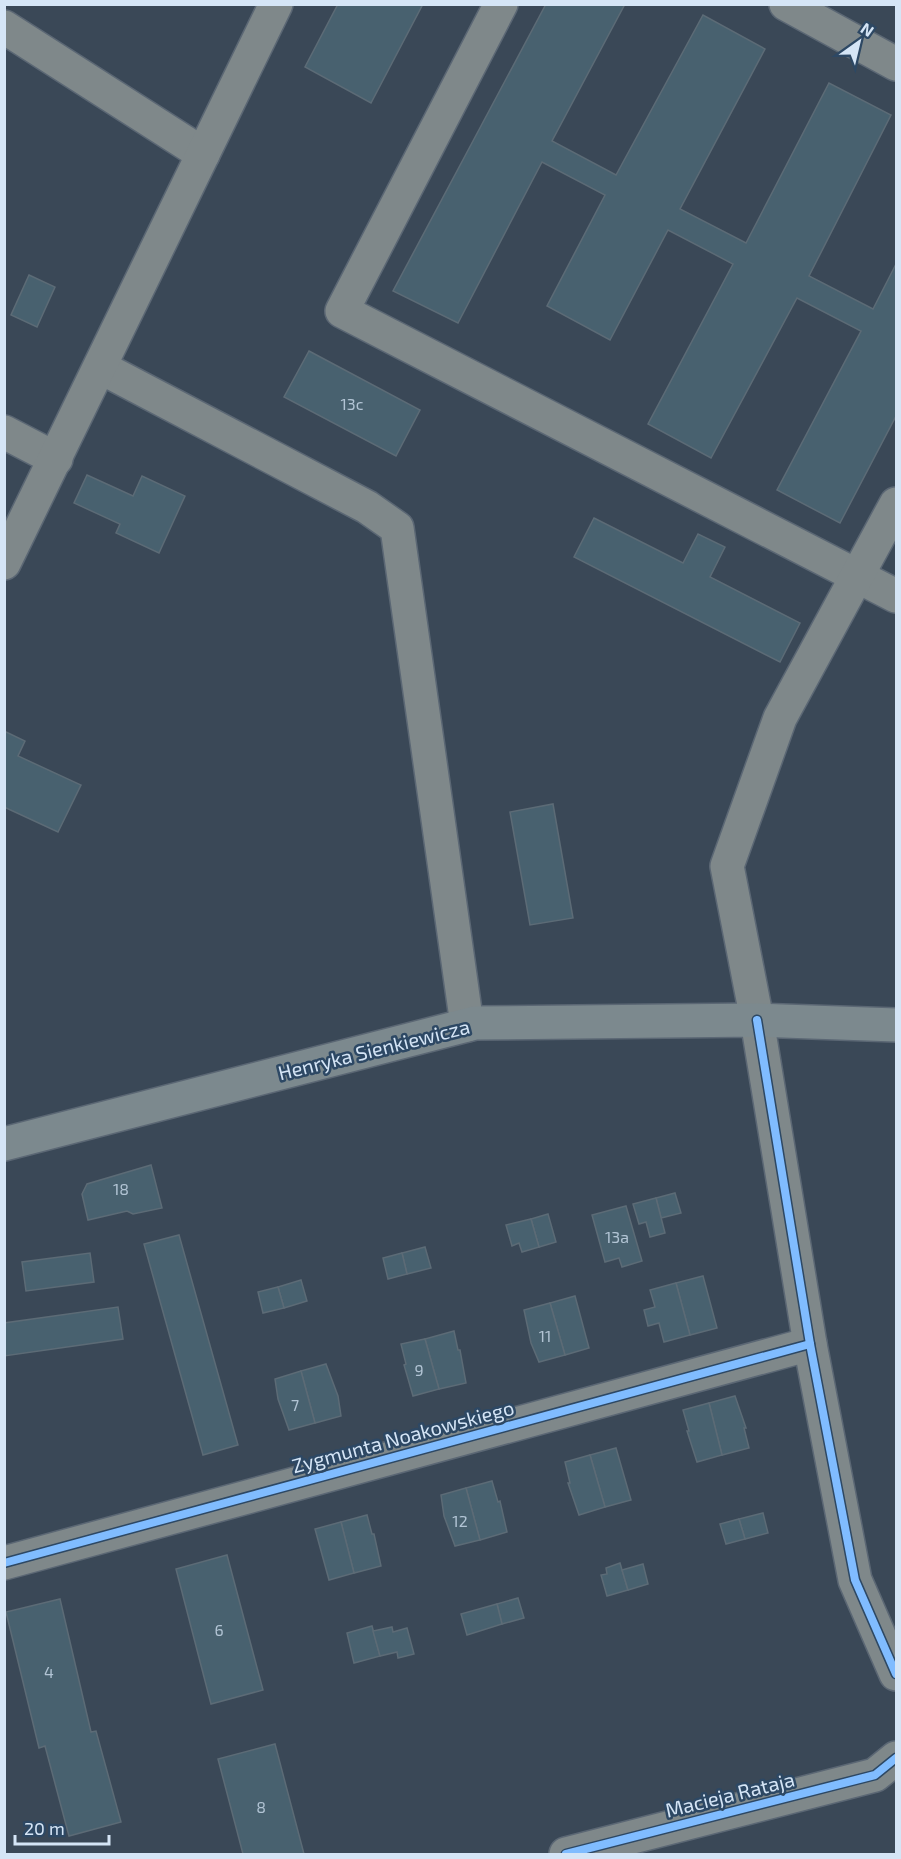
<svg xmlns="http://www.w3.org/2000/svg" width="901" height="1859" font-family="'Exo 2',sans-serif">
	<rect width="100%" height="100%" fill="#3a4857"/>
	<!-- building -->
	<g fill="#48616f" stroke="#5c6b76" stroke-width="1.5">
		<polygon points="338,4 423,4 371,103 305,67"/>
		<polygon points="546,4 625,4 552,141 616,175 703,15 765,49 680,209 746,243 829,83 891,115 809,276 873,309 896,264 896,416 840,523 777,490 861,331 797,298 711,458 648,424 733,264 668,230 610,340 547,306 605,195 542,162 458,323 393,291"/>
		<polygon points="29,275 55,287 37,327 11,315"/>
		<polygon points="309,351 420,410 396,456 284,397"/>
		<polygon points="87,475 133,496 142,476 185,496 159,553 116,533 120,524 74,503"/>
		<polygon points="594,518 683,563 698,534 725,547 710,577 800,623 780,662 574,557"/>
		<polygon points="4,731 25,741 18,756 81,785 58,832 4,807"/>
		<polygon points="553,804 573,918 530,925 510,812"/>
		<polygon points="151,1165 162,1208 133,1214 127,1211 88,1220 82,1194 87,1184"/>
		<polygon points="675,1193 681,1213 661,1218 656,1198"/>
		<polygon points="656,1198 665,1233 650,1237 646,1222 639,1224 633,1204"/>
		<polygon points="626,1206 642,1261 622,1267 619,1258 605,1262 592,1215"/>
		<polygon points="548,1214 556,1242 539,1247 531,1219"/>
		<polygon points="531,1219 539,1247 522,1252 519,1243 512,1246 506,1225"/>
		<polygon points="179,1235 238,1445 203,1455 144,1244"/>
		<polygon points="425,1247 431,1268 407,1274 402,1253"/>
		<polygon points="90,1253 94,1282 26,1291 22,1262"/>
		<polygon points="402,1253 407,1274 388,1279 383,1258"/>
		<polygon points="703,1276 717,1328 690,1335 676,1283"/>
		<polygon points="301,1280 307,1301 284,1308 278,1287"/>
		<polygon points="676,1283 690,1335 664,1342 659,1323 648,1326 644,1310 655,1307 650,1290"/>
		<polygon points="278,1287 284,1308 263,1313 258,1292"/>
		<polygon points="575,1296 589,1348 565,1355 550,1303"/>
		<polygon points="550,1303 565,1355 539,1362 531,1343 524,1310"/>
		<polygon points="118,1307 123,1339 4,1356 4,1323"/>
		<polygon points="454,1331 458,1350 460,1350 466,1383 439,1389 425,1339"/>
		<polygon points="425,1339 439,1389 413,1396 404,1365 406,1364 401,1344"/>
		<polygon points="326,1364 338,1396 341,1416 315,1423 301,1371"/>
		<polygon points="301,1371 315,1423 289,1430 278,1399 275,1379"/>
		<polygon points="735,1396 746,1428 744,1428 749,1448 722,1455 709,1403"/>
		<polygon points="709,1403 722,1455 697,1462 687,1431 689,1431 683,1410"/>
		<polygon points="616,1448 631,1500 605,1507 590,1455"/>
		<polygon points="590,1455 605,1507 579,1515 568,1483 570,1483 565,1462"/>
		<polygon points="492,1481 498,1502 500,1501 507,1532 480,1540 466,1488"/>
		<polygon points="466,1488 480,1540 455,1546 444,1516 441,1495"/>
		<polygon points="763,1513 768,1533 745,1539 739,1519"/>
		<polygon points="367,1515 372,1534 374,1534 381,1566 354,1573 341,1522"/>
		<polygon points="739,1519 745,1539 726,1544 720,1524"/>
		<polygon points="341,1522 354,1573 329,1580 315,1529"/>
		<polygon points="227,1555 263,1690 211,1704 176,1569"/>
		<polygon points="620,1563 628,1590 607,1596 601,1575 607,1574 606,1568"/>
		<polygon points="643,1564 648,1584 628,1590 622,1570"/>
		<polygon points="518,1598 524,1618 502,1624 497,1604"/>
		<polygon points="60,1599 91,1732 96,1731 121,1822 69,1836 45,1746 39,1748 6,1612"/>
		<polygon points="497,1604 502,1624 467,1635 461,1614"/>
		<polygon points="372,1626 380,1656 354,1663 347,1633"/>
		<polygon points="392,1627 393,1632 407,1628 414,1654 398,1658 397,1652 380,1656 373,1631"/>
		<polygon points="275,1744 304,1854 243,1854 218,1759"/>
	</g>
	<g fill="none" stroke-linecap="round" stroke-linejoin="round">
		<defs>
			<g id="minor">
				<polyline points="501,4 342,311 896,596"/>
				<polyline points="786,4 896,64"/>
				<polyline points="4,27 203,154"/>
				<polyline points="100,367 367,507 397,528 467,1025"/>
				<polyline points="4,432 56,459"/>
				<polyline points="896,504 780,718 727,866 757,1020 810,1344 855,1580 896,1674"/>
				<polyline points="4,563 276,4"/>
				<polyline points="4,1563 810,1344"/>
				<polyline points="566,1854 875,1775 896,1758"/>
			</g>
			<polyline id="major" points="4,1144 475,1023 757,1020 896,1025"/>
		</defs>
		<!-- minor casing -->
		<use href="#minor" stroke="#5b6774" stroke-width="36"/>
		<!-- major casing -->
		<use href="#major" stroke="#5b6774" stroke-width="36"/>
		<!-- minor -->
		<use href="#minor" stroke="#7f888a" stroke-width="33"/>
		<!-- major -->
		<use href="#major" stroke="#7c898e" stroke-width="33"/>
		<defs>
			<g id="cycleway">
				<polyline points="757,1020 810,1344 855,1580 896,1674"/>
				<polyline points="4,1563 810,1344"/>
				<polyline points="566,1854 875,1775 896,1758"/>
			</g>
		</defs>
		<!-- cycleway casing -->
		<use href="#cycleway" stroke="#2d4864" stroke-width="11"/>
		<!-- cycleway -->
		<use href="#cycleway" stroke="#80bcff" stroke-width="8"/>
	</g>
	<g text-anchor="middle" stroke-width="5" stroke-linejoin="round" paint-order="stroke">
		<!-- number labels -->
		<g font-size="16" fill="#b2c4d4">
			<text x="352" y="410">13c</text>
			<text x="121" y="1195">18</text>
			<text x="617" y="1243">13a</text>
			<text x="545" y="1342">11</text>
			<text x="419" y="1376">9</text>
			<text x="295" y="1411">7</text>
			<text x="460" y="1527">12</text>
			<text x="219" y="1636">6</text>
			<text x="49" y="1678">4</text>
			<text x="261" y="1813">8</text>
		</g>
		<!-- street labels -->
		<g font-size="20" fill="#d5e5f6" stroke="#2d4864">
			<text transform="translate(374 1050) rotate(-14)" y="7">Henryka Sienkiewicza</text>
			<text transform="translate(403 1437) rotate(-15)" y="7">Zygmunta Noakowskiego</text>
			<text transform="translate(730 1795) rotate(-14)" y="7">Macieja Rataja</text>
		</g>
	</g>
	<!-- border -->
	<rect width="901" height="1859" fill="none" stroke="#d5e5f6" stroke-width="12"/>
	<!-- north arrow -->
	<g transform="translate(859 42) rotate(34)" stroke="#2d4864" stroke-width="4.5" paint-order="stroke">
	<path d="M0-4.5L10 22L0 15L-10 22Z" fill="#d5e5f6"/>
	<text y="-9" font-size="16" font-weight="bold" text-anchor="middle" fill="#d5e5f6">N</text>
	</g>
	<!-- scale -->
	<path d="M15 1835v9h94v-9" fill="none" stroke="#d5e5f6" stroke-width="3"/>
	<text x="24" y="1835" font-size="18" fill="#d5e5f6" stroke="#2d4864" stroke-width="4.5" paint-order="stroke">20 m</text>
</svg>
